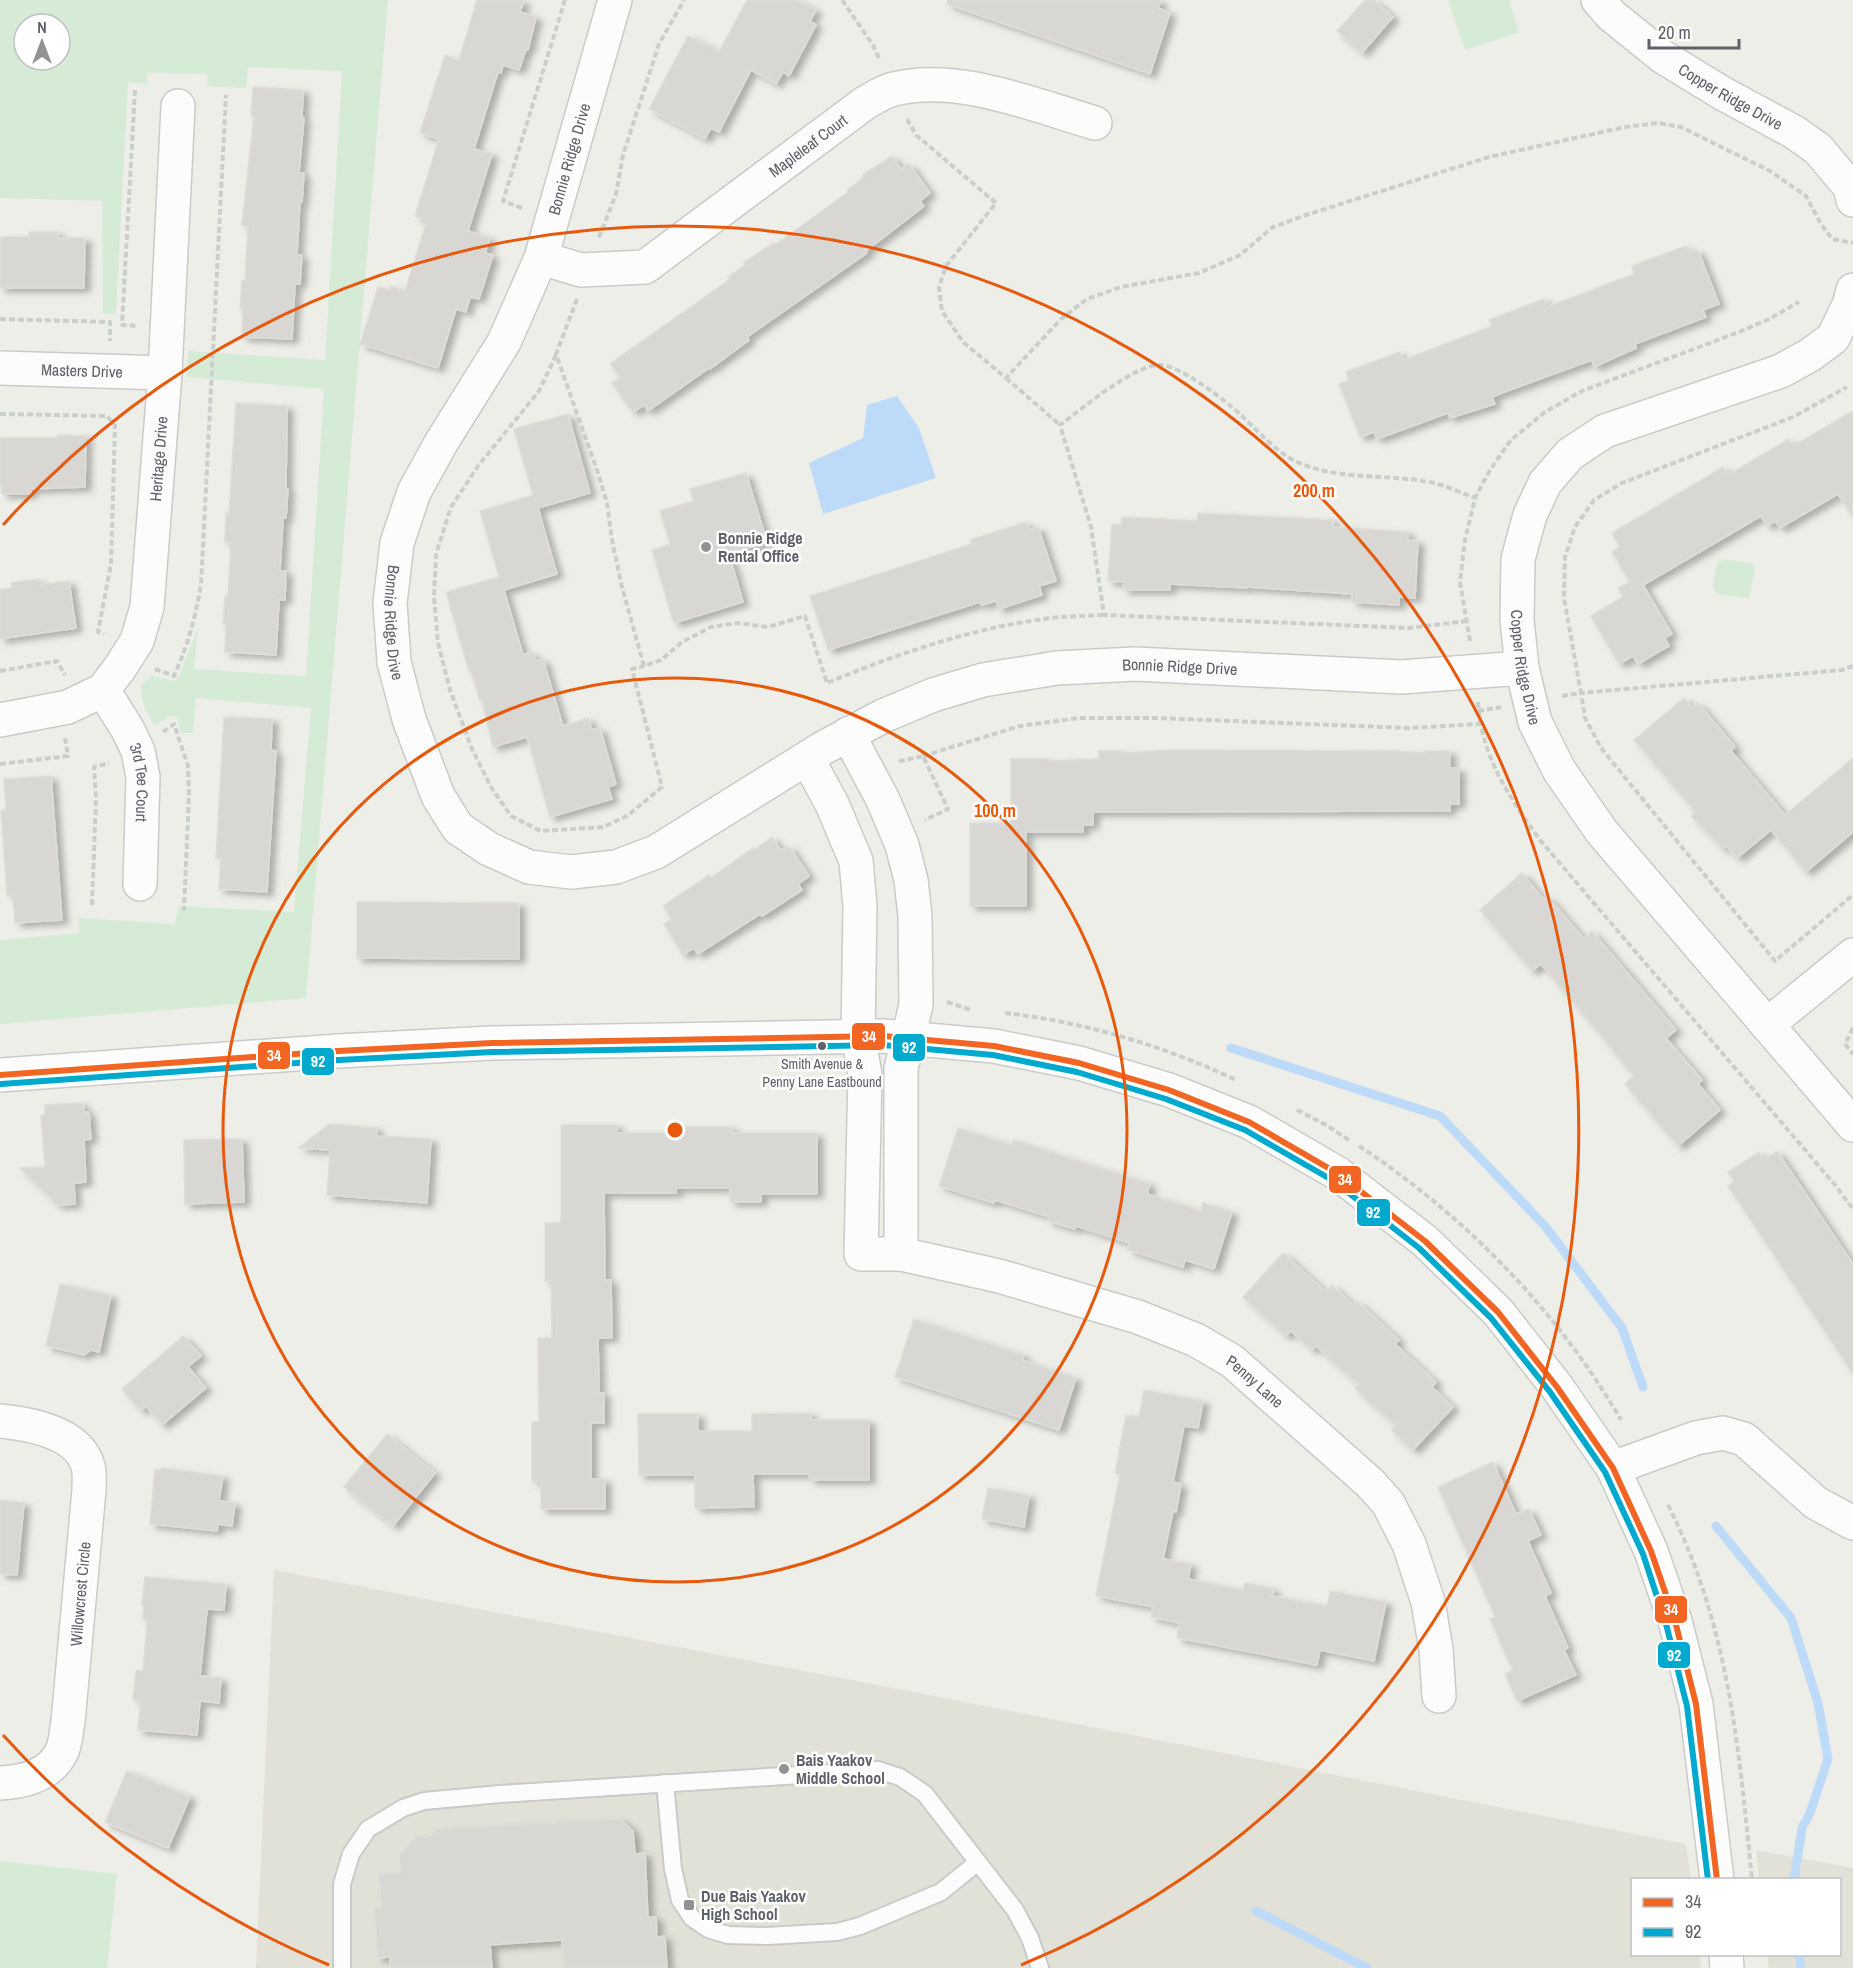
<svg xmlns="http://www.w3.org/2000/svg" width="1853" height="1968" font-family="'Archivo Narrow',sans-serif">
	<defs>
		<filter id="shadow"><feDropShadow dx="6" dy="4" stdDeviation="3" flood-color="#0004"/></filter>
	</defs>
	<rect width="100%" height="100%" fill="#eeeee9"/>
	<!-- education -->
	<g fill="#e2e1d8">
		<polygon points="274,1570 919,1693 1686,1844 1691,1879 1632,1880 1632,1954 1700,1955 1701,1968 256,1968"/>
		<polygon points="1756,1850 1853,1868 1853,1968 1769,1968 1767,1955 1840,1954 1840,1880 1759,1879"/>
	</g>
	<!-- green -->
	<g fill="#d6ebd5" fill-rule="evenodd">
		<path d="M 0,0 L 388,0 L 306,998 L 0,1024 L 0,940 L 79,933 L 78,918 L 175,924 L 179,906 L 294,912 L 311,708 L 196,698 L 193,733 L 181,733 L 178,718 L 170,716 L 156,725 C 144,713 142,701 141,685 L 153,675 L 173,681 L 179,676 L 198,627 L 194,669 L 306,676 L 324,389 L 187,377 L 188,351 L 325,360 L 342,71 L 248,67 L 246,88 L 207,86 L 207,74 L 148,73 L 147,84 L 128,82 L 116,314 L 103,314 L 102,201 L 0,198 ZM 24,24 L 60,24 L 60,60 L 24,60 Z"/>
		<polygon points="1448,0 1509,0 1519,32 1465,50"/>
		<polygon points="1723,559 1752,563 1755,569 1749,598 1717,594 1713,586 1717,563"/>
		<polygon points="0,1861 117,1874 107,1968 0,1968"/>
	</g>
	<!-- water -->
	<polygon fill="#bddaf8" points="897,396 919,428 936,478 823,514 809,463 863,438 867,405"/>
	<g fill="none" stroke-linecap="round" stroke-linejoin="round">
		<!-- stream -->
		<g stroke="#bddaf8" stroke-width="9">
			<polyline points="1231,1048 1440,1116 1545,1226 1622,1328 1643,1387"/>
			<polyline points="1716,1526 1791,1618 1818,1703 1828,1759 1810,1813 1802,1828 1794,1880"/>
			<polyline points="1256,1911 1367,1968"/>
			<polyline points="1799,1954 1801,1968"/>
		</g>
	</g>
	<!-- building -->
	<g fill="#d8d7d4" stroke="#deddd8" stroke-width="1.5" filter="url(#shadow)">
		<polygon points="477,0 524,0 520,12 536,17 528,50 526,49 519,70 503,65 501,73 498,72 474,149 492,154 468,231 490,238 485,253 493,255 479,299 470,297 466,312 456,309 438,368 360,344 378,287 390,290 391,286 405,291 427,220 415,216 439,139 420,133 445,55 459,60"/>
		<polygon points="747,0 797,0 816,10 810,21 816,25 789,76 783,72 776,84 751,70 719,132 711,128 705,139 649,109 688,36 719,52"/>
		<polygon points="948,0 1161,0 1158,8 1170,13 1150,74 947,4"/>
		<polygon points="1365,0 1374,0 1393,17 1362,53 1337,31"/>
		<polygon points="253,87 303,90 302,117 304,118 299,173 304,173 302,202 300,201 297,255 302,255 300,284 295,284 292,339 242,337 243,308 240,308 242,280 245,281 248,226 242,225 254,116 251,116"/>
		<polygon points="892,156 901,169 909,164 930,193 920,201 924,206 866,251 867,253 747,337 749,340 710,369 709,368 648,411 644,405 633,412 612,383 620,377 610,364 730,279 728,277 746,264 744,262 774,243 775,245 848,192 847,190 864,177 862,175"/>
		<polygon points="29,232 58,232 58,238 85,238 84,288 0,288 1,237 29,237"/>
		<polygon points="1686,246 1689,253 1698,250 1719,304 1703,310 1706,317 1635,344 1636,348 1594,367 1592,360 1507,391 1492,397 1495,404 1450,418 1448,413 1377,439 1374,432 1360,437 1339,384 1349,380 1346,372 1400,352 1403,360 1492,326 1489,320 1544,299 1547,307 1634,274 1632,266"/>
		<polygon points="236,403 287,406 286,489 288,489 286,518 283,518 280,571 286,571 285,600 279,600 276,655 225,652 226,625 223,625 225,596 228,596 231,542 225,542 226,513 229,514"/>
		<polygon points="1853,411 1853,517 1838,494 1780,528 1775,521 1767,526 1761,516 1643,585 1672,634 1665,638 1669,646 1638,664 1633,656 1619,664 1591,616 1623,597 1618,588 1630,582 1612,552 1620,547 1612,533 1723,467 1728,475 1789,439 1793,446"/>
		<polygon points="568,414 590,493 538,508 557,574 504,590 523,655 533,652 535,661 543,659 563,726 588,718 592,730 600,728 616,784 608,787 612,799 550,817 527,737 493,747 482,700 480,701 471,671 469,671 446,592 499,577 480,511 533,495 514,429"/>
		<polygon points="58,435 86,436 85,487 31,489 31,494 2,494 2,486 0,486 0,438 58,438"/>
		<polygon points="746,473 767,542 729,554 743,602 674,623 652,550 670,544 660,511 694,501 690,489"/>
		<polygon points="1198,513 1333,520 1333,527 1408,532 1408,540 1418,541 1415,598 1399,597 1399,605 1352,602 1352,594 1247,587 1247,588 1170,584 1170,590 1123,590 1124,582 1108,581 1112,524 1121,525 1122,517 1197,521"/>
		<polygon points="1026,522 1029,530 1038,527 1056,581 1039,586 1042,595 999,609 996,601 981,605 980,602 828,650 810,596 972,544 970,540"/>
		<polygon points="39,579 40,585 69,581 76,628 0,639 0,590 12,588 11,583"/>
		<polygon points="1684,698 1692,708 1698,703 1735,747 1731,751 1785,815 1853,758 1853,832 1806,872 1771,830 1737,858 1726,846 1723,849 1691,816 1696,812 1634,740"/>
		<polygon points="224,717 272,719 271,750 276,751 267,892 219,889 221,858 216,858"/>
		<polygon points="1171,750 1394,751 1426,753 1426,751 1450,751 1450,768 1459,768 1459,804 1450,804 1450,811 1093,812 1093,825 1083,825 1083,832 1026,832 1026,906 970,906 970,823 1011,823 1011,759 1048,759 1048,761 1099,759 1099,751 1123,751 1123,753"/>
		<polygon points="51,776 62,920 15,923 13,895 7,895 1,810 6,810 4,779"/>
		<polygon points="772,837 781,851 789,846 809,876 798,884 802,890 762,916 760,914 698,954 694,948 683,955 664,924 672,919 663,906 709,875 711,878 753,848 754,850"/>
		<polygon points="1522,873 1544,900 1548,897 1584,939 1592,931 1676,1030 1666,1038 1702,1080 1698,1084 1720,1110 1678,1146 1625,1084 1634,1076 1593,1026 1541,964 1532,971 1480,910"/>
		<polygon points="357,902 519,903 519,959 357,958"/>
		<polygon points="83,1103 84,1112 89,1112 91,1139 84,1140 86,1182 74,1183 75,1204 58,1205 20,1168 45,1167 41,1115 45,1115 45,1105"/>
		<polygon points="329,1124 377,1128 377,1136 431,1139 427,1203 327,1195 330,1150 299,1148"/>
		<polygon points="561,1125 617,1125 617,1133 673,1133 673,1127 732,1127 732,1133 817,1133 817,1194 761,1194 761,1202 730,1202 730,1188 676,1188 676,1193 604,1193 605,1280 611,1280 612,1338 598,1338 599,1393 604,1393 604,1423 591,1423 591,1479 605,1479 605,1509 541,1509 541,1481 532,1481 532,1422 539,1422 538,1338 552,1338 551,1281 545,1281 545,1223 561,1223"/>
		<polygon points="958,1128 1012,1145 1013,1140 1150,1184 1147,1194 1201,1211 1203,1203 1232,1212 1214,1269 1185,1260 1183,1267 1128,1250 1130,1243 1076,1226 1075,1229 1048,1221 1050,1217 995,1200 994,1203 939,1186"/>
		<polygon points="242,1139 244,1202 185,1204 184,1140"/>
		<polygon points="1777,1151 1853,1264 1853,1374 1728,1186 1734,1181 1728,1172 1759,1152 1764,1160"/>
		<polygon points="1283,1253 1326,1292 1332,1285 1353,1305 1357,1301 1399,1340 1395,1344 1436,1382 1432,1387 1453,1407 1413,1450 1392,1431 1396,1426 1355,1388 1358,1384 1316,1346 1312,1350 1291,1331 1286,1336 1243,1297"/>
		<polygon points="60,1284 111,1295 99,1352 91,1350 84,1355 46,1346"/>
		<polygon points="914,1319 1024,1355 1022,1360 1076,1378 1059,1430 895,1377"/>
		<polygon points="183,1336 201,1356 188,1367 206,1388 162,1425 146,1406 141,1411 122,1389"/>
		<polygon points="1144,1390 1203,1401 1198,1428 1184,1426 1173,1482 1181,1484 1176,1512 1173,1511 1163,1559 1191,1564 1188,1579 1243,1590 1245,1583 1274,1589 1272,1596 1327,1606 1330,1591 1386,1602 1374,1661 1320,1650 1317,1665 1177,1638 1179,1623 1151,1617 1153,1607 1096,1596 1120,1474 1115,1473 1126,1415 1139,1417"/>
		<polygon points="811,1413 811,1420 869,1420 869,1480 810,1480 809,1474 753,1474 754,1507 695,1508 695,1475 639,1475 638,1414 698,1414 698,1431 752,1431 752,1414"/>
		<polygon points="387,1434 435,1473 393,1526 344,1487"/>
		<polygon points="1493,1462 1516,1514 1529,1509 1541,1535 1528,1541 1551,1593 1545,1596 1568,1648 1564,1650 1576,1675 1517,1701 1505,1674 1513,1671 1490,1619 1495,1617 1438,1487"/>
		<polygon points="162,1468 223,1476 219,1501 235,1503 232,1526 218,1524 217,1531 150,1524 155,1470 162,1470"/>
		<polygon points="988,1488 1029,1495 1024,1527 982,1519"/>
		<polygon points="0,1500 24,1503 17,1575 0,1574"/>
		<polygon points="145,1577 226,1584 224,1610 207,1609 200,1676 221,1678 219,1703 200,1701 197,1735 138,1730 141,1700 133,1700 136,1670 143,1671 147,1622 143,1619 144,1606 142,1605"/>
		<polygon points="127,1771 190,1797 168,1848 105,1822"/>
		<polygon points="620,1819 633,1831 635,1854 645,1853 648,1917 656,1917 657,1937 665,1936 667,1968 564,1968 562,1940 490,1945 492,1968 390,1968 390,1957 378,1958 374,1908 382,1907 379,1874 401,1872 399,1856 415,1837 430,1837 436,1829"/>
	</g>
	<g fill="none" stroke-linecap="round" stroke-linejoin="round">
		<defs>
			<g id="lane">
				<polyline points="665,1783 673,1869 680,1900 692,1918 708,1929 728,1935 767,1936 837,1932 860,1926 941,1892 978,1862"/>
				<polyline points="342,1968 342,1884 351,1854 368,1829 403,1808 424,1801 500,1794 878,1770 900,1777 925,1794 1015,1910 1030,1938 1040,1968"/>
			</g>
			<g id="street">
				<path id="s1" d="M 615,0 L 541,258 L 504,342 L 441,443 L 414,492 L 397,543 L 390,603 L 394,662 L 409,719 L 438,796 L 458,828 L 489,849 L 529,867 L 571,872 L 616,867 L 656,852 L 823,748 L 883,716 L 933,695 L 983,680 L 1057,668 L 1135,664 L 1401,677 L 1522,668"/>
				<path id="s2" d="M 1598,0 L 1611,15 L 1663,57 L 1722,93 L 1794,132 L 1818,149 L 1850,187 L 1853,200"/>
				<path id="s3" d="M 541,258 L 581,270 L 645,267 L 865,103 C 874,98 884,91 894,89 C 957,73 1034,105 1095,123"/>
				<path id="s4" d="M 1853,290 L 1849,305 L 1833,338 L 1810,355 L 1781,371 L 1605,431 L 1570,454 L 1545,483 L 1530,515 L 1518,559 L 1517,620 L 1522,668 L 1535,722 L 1559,770 L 1602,832 L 1853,1125"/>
				<path id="s5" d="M 0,368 L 165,373"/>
				<path id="s6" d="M 103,690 L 128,730 L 138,751 L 143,777 L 140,884"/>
				<path id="s7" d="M 0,720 L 68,707 L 103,690 L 119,669 L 137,641 L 147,607 L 165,373 L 178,106"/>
				<polyline points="848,734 883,800 902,845 911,880 915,916 916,1005 901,1069 901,1254"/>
				<path id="s8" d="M 807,758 L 832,804 L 856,861 L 860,906 L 858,1036 L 865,1074 L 861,1254 L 901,1254 L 999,1276 L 1138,1317 L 1196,1340 L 1232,1361 L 1370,1483 L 1388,1503 L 1409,1544 L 1428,1602 L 1436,1649 L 1439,1696"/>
				<polyline points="1767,1025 1853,955"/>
				<path d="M 0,1421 C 29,1424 78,1432 88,1466 C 90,1473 89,1483 89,1490 L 68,1722 C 66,1731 66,1743 62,1751 C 51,1775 24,1782 0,1783"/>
				<polyline points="1613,1468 1696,1438 1723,1433 1744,1439 1816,1503 1853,1523"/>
			</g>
			<g id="secondary">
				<polyline points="0,1075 338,1051 492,1043 883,1036 994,1046 1079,1063 1169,1090 1249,1122 1337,1173 1425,1241 1498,1312 1557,1387 1613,1468 1651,1551 1675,1621 1696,1704 1717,1880"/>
				<polyline points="1726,1954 1727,1968"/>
			</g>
		</defs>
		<!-- lane casing -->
		<use href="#lane" stroke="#cacbc9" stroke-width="20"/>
		<!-- street casing -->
		<use href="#street" stroke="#cacbc9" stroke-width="36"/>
		<!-- secondary casing -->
		<use href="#secondary" stroke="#cbcbca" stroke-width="36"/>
		<!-- path -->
		<g stroke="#cacfcc" stroke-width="4" stroke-dasharray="6 3" stroke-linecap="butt">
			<polyline points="842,0 873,45 880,61"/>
			<polyline points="135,90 122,325 138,326"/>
			<polyline points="907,119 916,135 996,203 946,266 939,287 942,311 963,342 1006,378 1060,320 1087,299 1121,287 1199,273 1240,255 1273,227 1306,215 1489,157 1625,127 1658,123 1681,127 1770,171 1806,196 1821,224 1832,239 1853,243"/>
			<polyline points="522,208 503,201 565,0"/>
			<polyline points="598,237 600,235 616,194 623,155 659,44 684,0"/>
			<path d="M 577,299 L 556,354 L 598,473 L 607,503 L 612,540 L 622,587 L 644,666 L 661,660 L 682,642 L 711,627 L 738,623 L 768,627 L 805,616 L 827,683 C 897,654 969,629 1044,619 C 1064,616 1084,616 1104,615"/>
			<polyline points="0,319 110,322 110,341"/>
			<polyline points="556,355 539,391 478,466 451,507 436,554 434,597 438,643 450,690 472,749 491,787 511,816 541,831 603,827 627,816 662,787 632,669 644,666"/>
			<polyline points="1006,378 1060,425"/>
			<polyline points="0,414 107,416 115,425 111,564 98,632 104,634"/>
			<path d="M 1467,621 L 1409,628 L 1104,615 L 1091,527 L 1060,425 C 1082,409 1134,364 1161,365 C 1181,366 1226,401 1241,415 C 1258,431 1276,452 1297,462 C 1337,480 1381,474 1423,481 C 1441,483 1459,492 1475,498"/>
			<polyline points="1470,641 1460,582 1465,540 1475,498 1490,470 1511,440 1545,412 1582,391 1739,332 1769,319 1799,302"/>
			<polyline points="1853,666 1842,670 1819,672 1581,693 1585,718 1601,748 1775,961 1853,895"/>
			<path d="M 155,669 L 174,676 C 188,645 195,619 201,585 L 226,95"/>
			<polyline points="0,671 57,661 65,675"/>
			<polyline points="1562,696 1581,693 1564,598 1565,557 1575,527 1594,500 1622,483 1793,417 1847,387"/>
			<path d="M 1478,702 C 1482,758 1508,795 1540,840 L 1835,1185 L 1853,1209"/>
			<polyline points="1478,711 1501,707"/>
			<polyline points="163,732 174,724 188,766 189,794 184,911"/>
			<polyline points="923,756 1020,726 1078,718 1155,718 1409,728 1479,724"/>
			<polyline points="900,759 901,761 923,756 948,809 925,820"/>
			<polyline points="0,764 68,756 65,738"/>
			<polyline points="92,905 96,799 94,767 109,763"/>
			<polyline points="947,1002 971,1010"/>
			<path d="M 1005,1013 C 1085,1022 1164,1046 1236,1080"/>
			<polyline points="1853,1028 1845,1044 1853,1054"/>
			<polyline points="1297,1110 1328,1126 1350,1141"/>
			<path d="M 1359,1146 C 1465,1216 1557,1310 1621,1420"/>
			<path d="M 1668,1505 C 1729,1625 1739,1749 1752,1880"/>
		</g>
		<!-- lane -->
		<use href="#lane" stroke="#fcfcfc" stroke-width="16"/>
		<!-- street -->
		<use href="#street" stroke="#fcfcfc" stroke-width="33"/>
		<!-- secondary -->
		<use href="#secondary" stroke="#fcfcfc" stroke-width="33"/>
		<defs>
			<polyline id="bus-1" points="0,1075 338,1051 492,1043 883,1036 994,1046 1079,1063 1169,1090 1249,1122 1337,1173 1425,1241 1498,1312 1557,1387 1613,1468 1651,1551 1675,1621 1696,1704 1717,1880"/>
			<polyline id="bus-2" points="1,1084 339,1060 492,1052 883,1045 993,1055 1077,1072 1166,1099 1245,1130 1332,1180 1419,1248 1491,1318 1550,1392 1605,1472 1643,1554 1666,1624 1687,1706 1708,1880"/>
		</defs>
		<!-- bus-1 casing -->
		<use href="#bus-1" stroke="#fff" stroke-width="10"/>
		<!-- bus-2 casing -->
		<use href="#bus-2" stroke="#fff" stroke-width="10"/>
		<!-- bus-1 -->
		<use href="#bus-1" stroke="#f26522" stroke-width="6"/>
		<!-- bus-2 -->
		<use href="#bus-2" stroke="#00a9ce" stroke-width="6"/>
	</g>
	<!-- distance rings -->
	<g fill="none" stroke="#e8590c" stroke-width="3">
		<circle cx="675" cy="1130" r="452"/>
		<path d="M329 1965A904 904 0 0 1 3 1735M3 525A904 904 0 1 1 1021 1965"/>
	</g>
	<!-- markers -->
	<g fill="#909294" stroke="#fff" stroke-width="2">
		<circle cx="706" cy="547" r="6"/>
		<circle cx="784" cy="1769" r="6"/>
		<rect x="683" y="1899" width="12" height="12" rx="3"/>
	</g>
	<circle fill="#5e6167" stroke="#fff" stroke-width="2" cx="822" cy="1046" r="5"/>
	<g text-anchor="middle" stroke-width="5" stroke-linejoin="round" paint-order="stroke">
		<!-- bus labels -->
		<g font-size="14" fill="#5e6167" stroke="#fff">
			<text x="822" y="1069">Smith Avenue &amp;<tspan x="822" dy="18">Penny Lane Eastbound</tspan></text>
		</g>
		<!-- street labels -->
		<g font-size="16" fill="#5e6167" stroke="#fff">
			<text dy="6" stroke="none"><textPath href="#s2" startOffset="165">Copper Ridge Drive</textPath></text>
			<text dy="6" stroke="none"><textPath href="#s3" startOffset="309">Mapleleaf Court</textPath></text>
			<text transform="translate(569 159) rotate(-74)" y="6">Bonnie Ridge Drive</text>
			<text dy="6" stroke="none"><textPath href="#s5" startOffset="82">Masters Drive</textPath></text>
			<text dy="6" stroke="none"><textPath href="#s7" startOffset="352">Heritage Drive</textPath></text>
			<text dy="6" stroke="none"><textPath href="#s1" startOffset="669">Bonnie Ridge Drive</textPath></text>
			<text dy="6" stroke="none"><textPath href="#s1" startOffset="1668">Bonnie Ridge Drive</textPath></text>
			<text dy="6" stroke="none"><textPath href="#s4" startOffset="570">Copper Ridge Drive</textPath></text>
			<text dy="6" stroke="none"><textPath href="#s6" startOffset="102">3rd Tee Court</textPath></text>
			<text dy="6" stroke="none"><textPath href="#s8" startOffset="928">Penny Lane</textPath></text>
			<text transform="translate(80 1594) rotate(-85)" y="6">Willowcrest Circle</text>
		</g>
		<!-- poi labels -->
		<g font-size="16" font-weight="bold" fill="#5e6167" stroke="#fff" text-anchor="start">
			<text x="718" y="544">Bonnie Ridge<tspan x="718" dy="18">Rental Office</tspan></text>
			<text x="796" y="1766">Bais Yaakov<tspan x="796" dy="18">Middle School</tspan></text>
			<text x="701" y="1902">Due Bais Yaakov<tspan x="701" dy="18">High School</tspan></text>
		</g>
	</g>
	<circle cx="675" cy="1130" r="9" fill="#e8590c" stroke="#fff" stroke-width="3"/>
	<g font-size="18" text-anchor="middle" font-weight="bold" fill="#e8590c" stroke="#fff" stroke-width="5" stroke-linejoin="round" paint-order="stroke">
		<text x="1314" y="497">200 m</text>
		<text x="995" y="817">100 m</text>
	</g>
	<g stroke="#fff" stroke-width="2">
		<rect x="851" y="1022" width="35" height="29" rx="6" fill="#f26522"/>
		<rect x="892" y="1033" width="34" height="29" rx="6" fill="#00a9ce"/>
		<rect x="257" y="1041" width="34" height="29" rx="6" fill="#f26522"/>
		<rect x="301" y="1047" width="34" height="29" rx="6" fill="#00a9ce"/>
		<rect x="1328" y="1165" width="34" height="29" rx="6" fill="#f26522"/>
		<rect x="1356" y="1198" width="35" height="29" rx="6" fill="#00a9ce"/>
		<rect x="1654" y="1595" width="34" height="29" rx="6" fill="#f26522"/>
		<rect x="1657" y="1641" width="34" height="28" rx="6" fill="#00a9ce"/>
	</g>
	<g font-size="16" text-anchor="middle" font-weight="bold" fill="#fff">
		<text x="869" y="1042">34</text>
		<text x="909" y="1053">92</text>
		<text x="274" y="1061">34</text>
		<text x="318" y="1067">92</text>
		<text x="1345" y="1185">34</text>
		<text x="1373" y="1218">92</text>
		<text x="1671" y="1615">34</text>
		<text x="1674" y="1661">92</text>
	</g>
	<!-- legend -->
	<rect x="1631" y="1878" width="210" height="78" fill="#ffffff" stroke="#bfc0c2" stroke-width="1.5"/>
	<rect x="1643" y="1898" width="30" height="9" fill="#f26522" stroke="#bfc0c2" stroke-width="1.5"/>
	<text x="1685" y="1908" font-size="18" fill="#5e6167">34</text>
	<rect x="1643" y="1928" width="30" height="9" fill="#00a9ce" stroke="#bfc0c2" stroke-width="1.5"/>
	<text x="1685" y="1938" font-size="18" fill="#5e6167">92</text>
	<!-- north arrow -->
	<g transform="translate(42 42)"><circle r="28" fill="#ffffff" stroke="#bfc0c2" stroke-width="1.5"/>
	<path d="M0-4.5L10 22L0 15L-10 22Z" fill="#909294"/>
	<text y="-9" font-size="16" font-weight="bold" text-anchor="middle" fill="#5e6167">N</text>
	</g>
	<!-- scale -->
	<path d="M1649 39v9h90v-9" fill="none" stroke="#5e6167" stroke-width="3"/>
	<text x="1658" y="39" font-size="18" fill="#5e6167" stroke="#ffffff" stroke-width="4.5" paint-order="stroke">20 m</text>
</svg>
